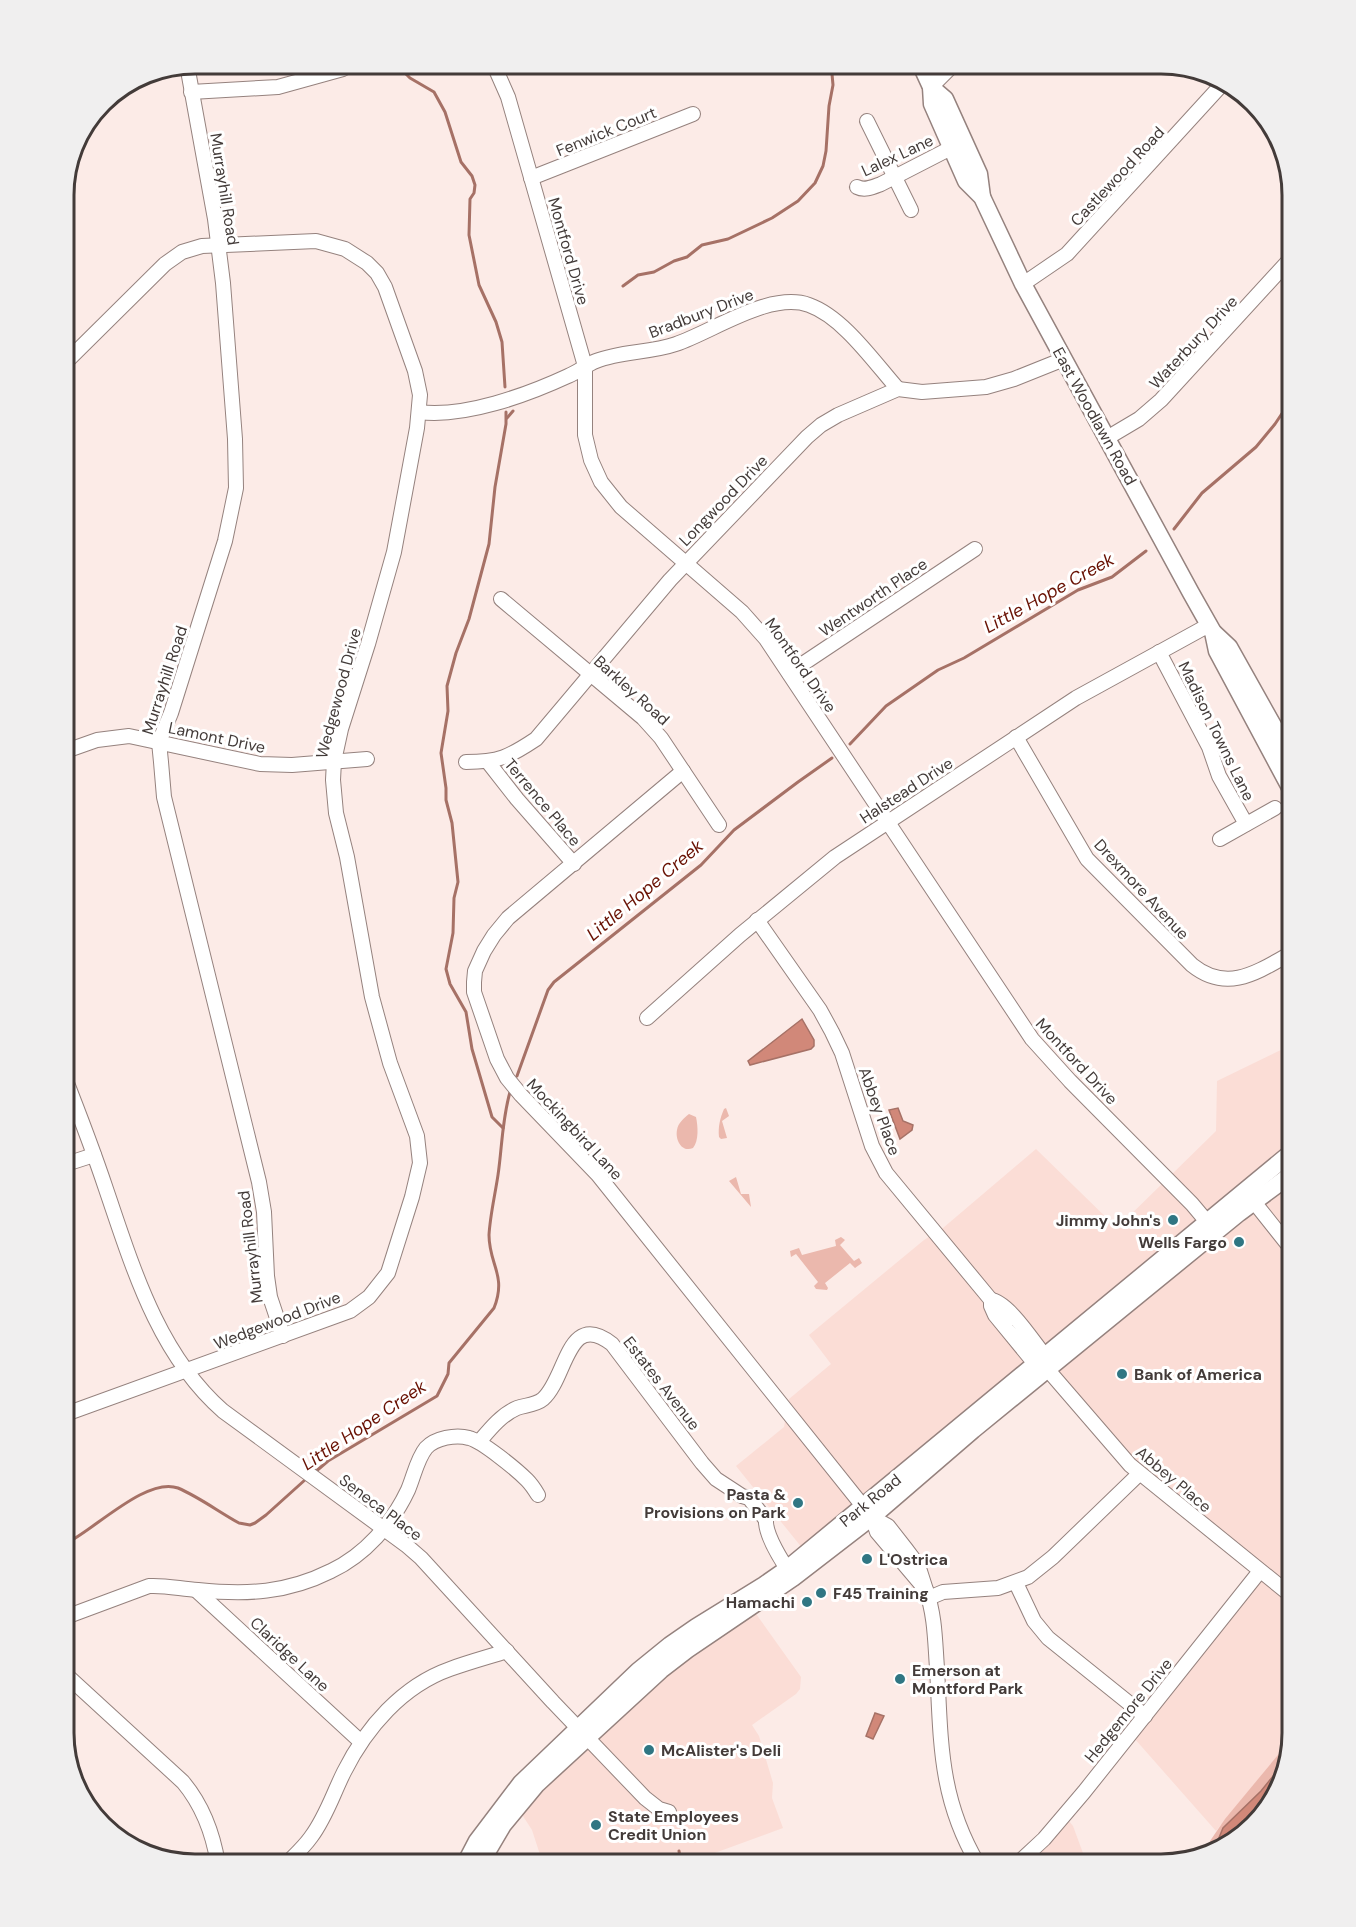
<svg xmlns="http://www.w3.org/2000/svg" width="1356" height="1927" font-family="'DM Sans',sans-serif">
	<rect width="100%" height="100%" fill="#fcebe7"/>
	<!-- built -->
	<g fill="#fbddd6">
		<polygon points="1293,966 1293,1003 1281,973"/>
		<polygon points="1293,1044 1293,1139 803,1549 736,1466 784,1427 789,1399 831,1364 809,1335 924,1240 943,1228 1036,1149 1117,1228 1216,1131 1217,1081"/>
		<polygon points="1293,1181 1293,1733 1292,1738 1216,1831 1134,1738 1259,1577 1144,1473 1053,1371"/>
		<polygon points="754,1611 801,1677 800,1689 796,1694 752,1725 759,1736 773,1783 772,1798 783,1828 690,1862 676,1864 543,1864 532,1830 519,1810 638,1694"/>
		<polygon points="1068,1820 1073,1826 1087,1864 1023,1864"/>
	</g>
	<!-- green -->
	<g fill="#ebb8ad">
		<path d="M 726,1108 L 729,1116 L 722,1121 L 727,1138 L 721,1139 L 719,1137 C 718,1127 720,1118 724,1109 Z"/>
		<path d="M 689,1114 L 696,1117 C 698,1126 699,1141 693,1148 C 682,1153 675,1140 677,1130 C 678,1123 684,1118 689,1114 Z"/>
		<polygon points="736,1177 741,1194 749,1194 751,1207 729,1181"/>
		<polygon points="841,1237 845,1240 840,1245 854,1261 859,1258 862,1263 855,1268 850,1263 825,1283 828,1288 827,1290 816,1289 814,1286 818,1282 796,1254 791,1257 790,1251 799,1248 802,1255 836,1246 835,1240"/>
		<polygon points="1292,1738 1275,1799 1228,1846 1208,1852 1210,1841 1225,1819"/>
	</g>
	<!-- water -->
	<g fill="#d18879" stroke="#a67166" stroke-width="1.5">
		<polygon points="802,1019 814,1040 814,1046 811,1049 750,1065 748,1061"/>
		<polygon points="898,1108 903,1121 913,1125 912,1130 900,1139 889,1110"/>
		<polygon points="875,1713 884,1716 873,1739 866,1736"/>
		<polygon points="1286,1760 1275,1799 1228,1846 1214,1850 1223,1828 1261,1791"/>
	</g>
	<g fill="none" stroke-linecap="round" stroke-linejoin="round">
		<!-- stream -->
		<g stroke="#a67166" stroke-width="3">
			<polyline points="384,63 399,67 410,78 434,92 445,112 461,162 472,176 475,185 474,193 470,199 469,235 479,285 496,322 502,342 505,387"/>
			<polyline points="623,286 638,275 654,272 674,261 687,257 702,245 728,239 772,218 798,201 815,183 823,166 826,151 829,106 833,85 831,63"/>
			<polyline points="507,418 513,411"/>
			<polyline points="1174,529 1202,493 1256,447 1275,424 1293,397"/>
			<polyline points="850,744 886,706 938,670 964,658 1078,590 1112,577 1146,551"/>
			<polyline points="517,1076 548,990 554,982 701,865 734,830 798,782 832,758"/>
			<polyline points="503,1128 492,1117 472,1049 466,1012 450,984 446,969 453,933 454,898 458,882 452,823 446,800 446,788 441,753 448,711 447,686 456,653 469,619 489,544 495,487 506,424 506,412"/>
			<path d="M 314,1473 L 328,1461 L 437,1396 L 448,1374 L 449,1363 L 494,1308 C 507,1275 489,1265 489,1235 C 490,1216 495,1195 498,1175 C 502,1148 502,1120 510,1092"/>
			<path d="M 63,1545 C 91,1533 146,1476 178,1488 C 199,1497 219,1512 239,1523 L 250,1525 L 255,1523 L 266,1515 L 306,1479"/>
			<polyline points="679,1851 681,1864"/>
		</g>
		<defs>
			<g id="minor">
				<polyline points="493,63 508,97 585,366 585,435 591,460 601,482 621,507 742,612 766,639 1032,1039 1070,1081 1192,1204 1213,1229"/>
				<polyline points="187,65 215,219 223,283 235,439 236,488 225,541 171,713 159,742 161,762 164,797 259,1182 264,1212 267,1276 270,1297 283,1336"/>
				<polyline points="931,87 955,63"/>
				<polyline points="191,92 278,87 343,69"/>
				<polyline points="867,121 911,210"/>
				<polyline points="531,178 693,114"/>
				<path d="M 857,187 C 865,191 873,187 881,184 L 951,148"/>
				<polyline points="1023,284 1067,254 1226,80"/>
				<path d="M 419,412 C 464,418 527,395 568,376 C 578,372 586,365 596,361 C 621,351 650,353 676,344 C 714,331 770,291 809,305 C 843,317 874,362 898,389"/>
				<polyline points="1107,438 1139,419 1161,400 1293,256"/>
				<polyline points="501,599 643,718 661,738 719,825"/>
				<polyline points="1159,652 1209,747 1219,776 1246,824"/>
				<polyline points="789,673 975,549"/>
				<path d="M 1016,737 L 1087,859 L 1192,965 C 1228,994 1259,971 1293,952"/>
				<polyline points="63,752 97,740 129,736 260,764 292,765 367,759"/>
				<path d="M 466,762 C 499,762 509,757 536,739 L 670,580 L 807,437 L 821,425 L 838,415 L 898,389 L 922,392 L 986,387 L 1014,379 L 1064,359"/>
				<polyline points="488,762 517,799 574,864"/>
				<polyline points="683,771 508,918 494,935 484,951 475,971 474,982 474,992 497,1059 507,1078 521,1095 598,1175 862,1505 872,1517 888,1526 906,1549 918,1565 926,1590 877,1532 872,1517"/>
				<polyline points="1220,839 1275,808"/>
				<polyline points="757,920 820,1010 832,1032 842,1053 872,1146 886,1173 991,1300"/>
				<polyline points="647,1018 740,935 835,857 1076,698 1209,625"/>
				<path d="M 63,1073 C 78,1111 93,1150 106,1189 C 133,1268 158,1354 223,1411 L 406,1545 L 421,1558 L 553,1702 L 645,1798 L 659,1809 L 669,1812"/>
				<polyline points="63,1165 94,1155"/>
				<polyline points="1254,1202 1293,1251"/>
				<path d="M 991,1300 C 1008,1302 1033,1341 1045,1356 L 1048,1364 L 1048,1370 L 1036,1365 L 995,1315 L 991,1306 Z"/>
				<polyline points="1048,1370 1130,1465 1293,1597"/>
				<polyline points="63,1415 350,1311 369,1297 388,1273 412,1197 420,1163 417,1136 390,1063 372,997 347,857 336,813 333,780 334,761 341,729 368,644 394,552 417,428 420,395 415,371 385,287 377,273 367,263 345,249 316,241 202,246 182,252 165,264 63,365"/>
				<path d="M 479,1442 C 490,1429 501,1415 517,1408 C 526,1405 536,1405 543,1399 C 567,1378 567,1309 612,1344 L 702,1463 L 716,1479 L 742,1496 L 749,1498 L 766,1520 C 765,1535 783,1563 792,1576"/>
				<polyline points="1016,1583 1034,1621 1048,1638 1145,1716"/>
				<polyline points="196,1590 361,1742"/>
				<path d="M 926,1590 C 935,1615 935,1641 937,1668 C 941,1741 939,1798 978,1864"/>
				<polyline points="929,1598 943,1592 998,1588 1028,1577 1053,1557 1139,1474"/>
				<path d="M 63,1618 L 149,1586 C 166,1585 181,1589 198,1590 C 247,1595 287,1593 331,1571 C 365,1555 392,1524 408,1490 C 414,1476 417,1459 426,1448 C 435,1438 456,1434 469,1438 C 482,1441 517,1470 527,1480 C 531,1484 535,1490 538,1495"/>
				<path d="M 63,1672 L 183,1782 C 203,1806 213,1833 218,1864"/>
				<path d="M 286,1864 C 295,1855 304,1847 311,1837 C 326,1817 333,1794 344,1772 C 366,1728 402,1686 450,1669 C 469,1662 488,1657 507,1651"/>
				<polyline points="1017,1864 1044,1839 1084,1792 1260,1571"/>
			</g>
			<g id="major">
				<polyline points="920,63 931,87 932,104 966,181 982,197 1023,284 1191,593 1213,632 1229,647 1293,761"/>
				<polyline points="931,87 945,99 979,174 982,197"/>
				<polyline points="1213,632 1217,651 1293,793"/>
				<polyline points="465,1864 477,1841 521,1783 638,1671 670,1645 696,1627 764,1585 787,1569 1293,1151"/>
				<polyline points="480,1864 503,1825 537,1784 661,1670 687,1650 793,1578 872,1517 973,1430 1239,1213 1293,1173"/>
			</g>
		</defs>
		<!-- minor casing -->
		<use href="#minor" stroke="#95827e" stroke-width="16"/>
		<!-- major casing -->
		<use href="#major" stroke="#95827e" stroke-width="19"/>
		<!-- minor -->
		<use href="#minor" stroke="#fff" stroke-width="14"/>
		<!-- major -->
		<use href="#major" stroke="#fff" stroke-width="16"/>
	</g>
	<!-- markers -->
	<g fill="#307683" stroke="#fff" stroke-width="2">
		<circle cx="1173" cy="1220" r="6"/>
		<circle cx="1239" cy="1242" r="6"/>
		<circle cx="1122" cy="1374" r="6"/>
		<circle cx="798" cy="1503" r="6"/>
		<circle cx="867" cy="1559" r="6"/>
		<circle cx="821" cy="1593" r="6"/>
		<circle cx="807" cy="1602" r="6"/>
		<circle cx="900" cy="1679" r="6"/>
		<circle cx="649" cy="1750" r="6"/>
		<circle cx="596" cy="1825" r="6"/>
	</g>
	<g text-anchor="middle" stroke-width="6" stroke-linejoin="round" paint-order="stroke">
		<!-- street labels -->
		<g font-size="16" fill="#433b39" stroke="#fff">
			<text transform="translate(606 131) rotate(-22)" y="6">Fenwick Court</text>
			<text transform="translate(897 155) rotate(-25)" y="6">Lalex Lane</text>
			<text transform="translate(1117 176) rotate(-47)" y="6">Castlewood Road</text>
			<text transform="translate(225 189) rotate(81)" y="6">Murrayhill Road</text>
			<text transform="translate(569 251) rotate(74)" y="6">Montford Drive</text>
			<text transform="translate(701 313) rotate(-21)" y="6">Bradbury Drive</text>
			<text transform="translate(1193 342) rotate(-47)" y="6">Waterbury Drive</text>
			<text transform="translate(1095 416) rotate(61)" y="6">East Woodlawn Road</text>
			<text transform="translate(723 500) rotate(-46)" y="6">Longwood Drive</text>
			<text transform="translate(873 597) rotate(-34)" y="6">Wentworth Place</text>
			<text transform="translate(801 665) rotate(55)" y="6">Montford Drive</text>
			<text transform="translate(164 680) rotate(-72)" y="6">Murrayhill Road</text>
			<text transform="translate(632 690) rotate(42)" y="6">Barkley Road</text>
			<text transform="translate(338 693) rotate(-75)" y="6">Wedgewood Drive</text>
			<text transform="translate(1217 731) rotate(64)" y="6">Madison Towns Lane</text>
			<text transform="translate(217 737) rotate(12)" y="6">Lamont Drive</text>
			<text transform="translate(906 790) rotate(-33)" y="6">Halstead Drive</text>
			<text transform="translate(543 802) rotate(50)" y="6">Terrence Place</text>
			<text transform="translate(1142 889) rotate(47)" y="6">Drexmore Avenue</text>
			<text transform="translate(1077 1061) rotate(47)" y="6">Montford Drive</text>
			<text transform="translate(880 1111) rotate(70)" y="6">Abbey Place</text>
			<text transform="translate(575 1129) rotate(47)" y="6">Mockingbird Lane</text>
			<text transform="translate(250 1247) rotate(-97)" y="6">Murrayhill Road</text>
			<text transform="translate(277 1320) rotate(-21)" y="6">Wedgewood Drive</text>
			<text transform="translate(662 1383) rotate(52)" y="6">Estates Avenue</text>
			<text transform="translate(1174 1479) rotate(40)" y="6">Abbey Place</text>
			<text transform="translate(870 1500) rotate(-39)" y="6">Park Road</text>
			<text transform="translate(381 1507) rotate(37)" y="6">Seneca Place</text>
			<text transform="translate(290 1654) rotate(43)" y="6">Claridge Lane</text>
			<text transform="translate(1128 1710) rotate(-51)" y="6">Hedgemore Drive</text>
		</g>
		<!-- poi labels -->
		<g font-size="16" font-weight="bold" fill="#433b39" stroke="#fff" text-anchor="start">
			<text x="1161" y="1226" text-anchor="end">Jimmy John's</text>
			<text x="1227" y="1248" text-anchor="end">Wells Fargo</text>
			<text x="1134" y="1380">Bank of America</text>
			<text x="786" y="1500" text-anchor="end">Pasta &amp;<tspan x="786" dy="18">Provisions on Park</tspan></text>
			<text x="879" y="1565">L'Ostrica</text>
			<text x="833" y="1599">F45 Training</text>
			<text x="795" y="1608" text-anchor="end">Hamachi</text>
			<text x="912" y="1676">Emerson at<tspan x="912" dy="18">Montford Park</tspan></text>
			<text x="661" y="1756">McAlister's Deli</text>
			<text x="608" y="1822">State Employees<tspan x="608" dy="18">Credit Union</tspan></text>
		</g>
		<!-- water labels -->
		<g font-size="18" font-style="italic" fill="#691103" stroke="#fff">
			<text transform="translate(1049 593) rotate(-29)" y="6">Little Hope Creek</text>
			<text transform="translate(645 890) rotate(-40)" y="6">Little Hope Creek</text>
			<text transform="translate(364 1425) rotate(-34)" y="6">Little Hope Creek</text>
		</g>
	</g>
	<!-- crop -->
	<path d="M0 0H1356V1927H0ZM195 74H1161A121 121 0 0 1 1282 195V1733A121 121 0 0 1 1161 1854H195A121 121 0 0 1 74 1733V195A121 121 0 0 1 195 74Z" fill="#f0efef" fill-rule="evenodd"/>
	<path fill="none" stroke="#433b39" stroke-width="3" d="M195 74H1161A121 121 0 0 1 1282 195V1733A121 121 0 0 1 1161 1854H195A121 121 0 0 1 74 1733V195A121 121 0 0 1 195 74Z"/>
</svg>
